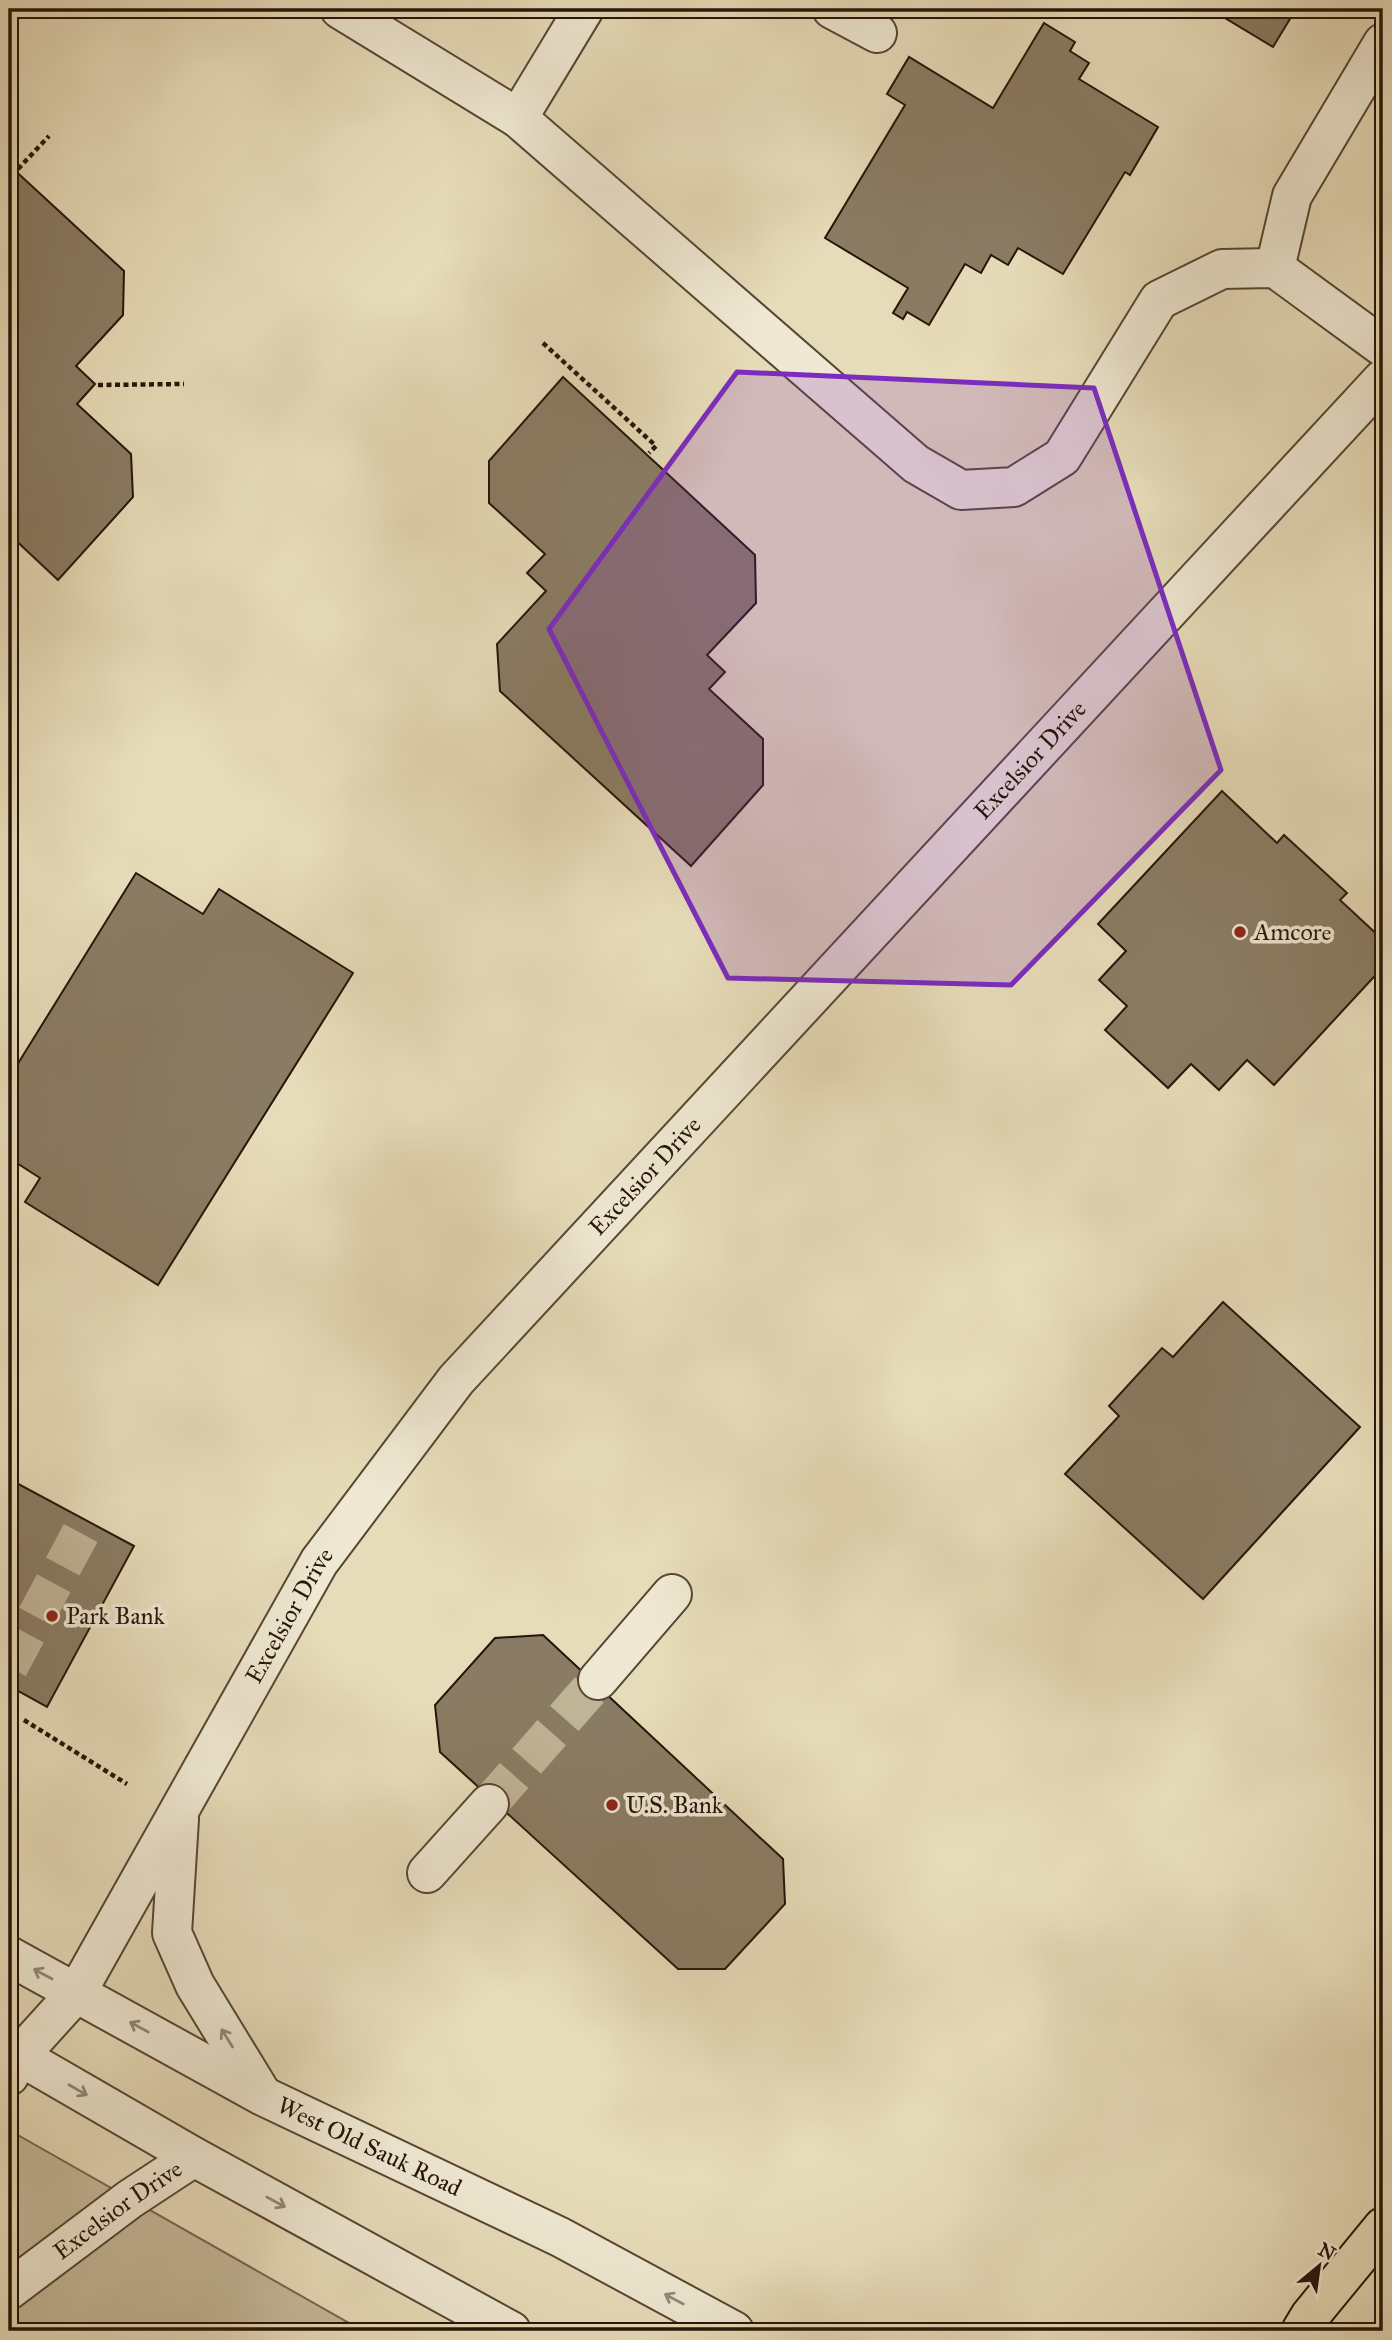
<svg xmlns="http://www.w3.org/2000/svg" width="1392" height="2340" font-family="'IM FELL Great Primer',serif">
	<rect width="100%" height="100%" fill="#e7dcb9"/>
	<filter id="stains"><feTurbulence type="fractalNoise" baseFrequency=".00286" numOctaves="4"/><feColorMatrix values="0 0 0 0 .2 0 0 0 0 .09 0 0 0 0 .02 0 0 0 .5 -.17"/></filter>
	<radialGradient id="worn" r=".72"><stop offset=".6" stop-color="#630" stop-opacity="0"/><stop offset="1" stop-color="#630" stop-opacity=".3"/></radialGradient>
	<!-- green -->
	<polygon fill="#c6ba9b" stroke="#766752" stroke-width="2" points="9,2130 363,2331 9,2331"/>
	<!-- building -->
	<g fill="#8a7c64" stroke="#261408" stroke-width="2">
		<polygon points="1210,9 1296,9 1273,47"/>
		<polygon points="1044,23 1075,42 1070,51 1089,63 1079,79 1158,127 1130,175 1125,172 1063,274 1018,248 1008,265 991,255 981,273 965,264 929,325 907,312 903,319 893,313 908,288 825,238 905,105 887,94 909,57 993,108"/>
		<polygon points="9,165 124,271 123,315 76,366 95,384 77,404 131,454 133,497 58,580 9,534"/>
		<polygon points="563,377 755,555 756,603 707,655 725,672 709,689 763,739 763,785 691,866 500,691 497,644 546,591 527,573 545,554 489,503 489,461"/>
		<polygon points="1222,791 1277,843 1284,835 1347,893 1340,900 1383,940 1383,967 1274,1085 1247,1060 1219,1090 1191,1064 1168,1088 1105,1030 1127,1006 1099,980 1126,951 1098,924"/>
		<polygon points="136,873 203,914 219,889 353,973 158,1285 25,1202 40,1178 9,1158 9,1078"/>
		<polygon points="1223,1302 1360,1427 1203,1599 1065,1474 1119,1416 1109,1406 1162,1348 1173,1357"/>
		<polygon points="9,1479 134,1546 47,1707 9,1686"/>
		<polygon points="543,1635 783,1859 785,1904 725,1969 678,1969 440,1752 435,1705 495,1638"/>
	</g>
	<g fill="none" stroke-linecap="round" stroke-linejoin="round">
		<!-- minor-tunnel -->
		<g stroke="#c0b496" stroke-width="38" stroke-dasharray="38 19" stroke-linecap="butt">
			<polyline points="9,1667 87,1521"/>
			<polyline points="489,1804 598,1680"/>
		</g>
		<defs>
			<g id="minor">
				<polyline points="340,9 518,118 916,464 961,490 1014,487 1062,457 1159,300 1222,269 1275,268 1383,347"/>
				<polyline points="832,9 877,33"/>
				<polyline points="518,118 584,9"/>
				<polyline points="1275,268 1292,196 1383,43"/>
				<polyline points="598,1680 672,1594"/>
				<polyline points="179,1819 172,1933 195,1985 261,2093"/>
				<polyline points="427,1873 489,1804"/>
				<path id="s1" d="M 9,1956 L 263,2096 L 560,2237 L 734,2331"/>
				<polyline points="9,2050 194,2157 511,2331"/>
				<path id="s2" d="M 9,2076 L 19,2056 L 77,1992 L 319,1562 L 456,1380 L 1383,379"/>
				<path id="s3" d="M 9,2290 L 130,2199 L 194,2157"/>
			</g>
			<polyline id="highway" points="1301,2331 1310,2316 1383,2227"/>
		</defs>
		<!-- minor casing -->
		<use href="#minor" stroke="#564634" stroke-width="42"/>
		<!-- highway casing -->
		<use href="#highway" stroke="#261408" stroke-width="42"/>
		<!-- path -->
		<g stroke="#261408" stroke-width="4.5" stroke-dasharray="5 3.5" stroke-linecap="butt">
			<polyline points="18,169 49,136"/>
			<polyline points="543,343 656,446 649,453"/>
			<polyline points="98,385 184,384"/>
			<polyline points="24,1720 127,1784"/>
		</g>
		<!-- minor -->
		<use href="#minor" stroke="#efe8d2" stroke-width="38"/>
		<!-- highway -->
		<use href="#highway" stroke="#e7dcb9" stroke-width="38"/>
	</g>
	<!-- one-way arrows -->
	<defs><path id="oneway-shaft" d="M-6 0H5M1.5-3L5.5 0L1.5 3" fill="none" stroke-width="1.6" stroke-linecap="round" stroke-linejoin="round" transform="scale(1.75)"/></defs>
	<g stroke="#958977">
		<use href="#oneway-shaft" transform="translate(43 1974) rotate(-152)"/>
		<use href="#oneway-shaft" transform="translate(139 2027) rotate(-151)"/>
		<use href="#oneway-shaft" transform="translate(227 2038) rotate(-122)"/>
		<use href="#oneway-shaft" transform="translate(78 2090) rotate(30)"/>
		<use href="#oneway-shaft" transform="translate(276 2202) rotate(29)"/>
		<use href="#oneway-shaft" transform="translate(674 2299) rotate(-152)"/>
	</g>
	<!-- marked area -->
	<path fill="#7b2cbf" fill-opacity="0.2" stroke="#7b2cbf" stroke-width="5" stroke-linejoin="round" d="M 737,372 L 1094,388 L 1221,770 L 1011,985 L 728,978 L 549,629 Z"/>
	<!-- markers -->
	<g fill="#8f2418" stroke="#efe8d2" stroke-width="2.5">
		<circle cx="1240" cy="932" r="7"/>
		<circle cx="52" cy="1616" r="7"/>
		<circle cx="612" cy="1805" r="7"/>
	</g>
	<g text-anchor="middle" stroke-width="7" stroke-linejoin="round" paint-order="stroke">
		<!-- street labels -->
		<g font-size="24" fill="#261408" stroke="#efe8d2">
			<text dy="8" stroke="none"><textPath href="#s2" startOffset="1675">Excelsior Drive</textPath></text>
			<text dy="8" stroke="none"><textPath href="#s2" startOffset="1108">Excelsior Drive</textPath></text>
			<text dy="8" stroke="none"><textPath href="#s2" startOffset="541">Excelsior Drive</textPath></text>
			<text dy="8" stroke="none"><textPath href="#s1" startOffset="408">West Old Sauk Road</textPath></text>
			<text dy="8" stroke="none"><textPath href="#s3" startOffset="135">Excelsior Drive</textPath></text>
		</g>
		<!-- poi labels -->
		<g font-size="24" fill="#261408" stroke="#efe8d2" text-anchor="start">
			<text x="1254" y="940">Amcore</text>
			<text x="66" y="1624">Park Bank</text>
			<text x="626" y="1813">U.S. Bank</text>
		</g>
	</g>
	<!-- margin -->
	<rect width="1392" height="2340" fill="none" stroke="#e7dcb9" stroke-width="35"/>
	<rect x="10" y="10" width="1371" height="2319" fill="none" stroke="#261408" stroke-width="3.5"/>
	<rect x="18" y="18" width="1357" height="2305" fill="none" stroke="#261408" stroke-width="2"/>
	<!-- north arrow -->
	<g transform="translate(1319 2266) rotate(29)" stroke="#efe8d2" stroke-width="5" paint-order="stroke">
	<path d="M0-5L12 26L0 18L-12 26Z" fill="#261408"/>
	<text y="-10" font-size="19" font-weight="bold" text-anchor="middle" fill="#261408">N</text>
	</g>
	<rect width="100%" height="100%" filter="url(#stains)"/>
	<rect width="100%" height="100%" fill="url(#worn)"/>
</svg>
